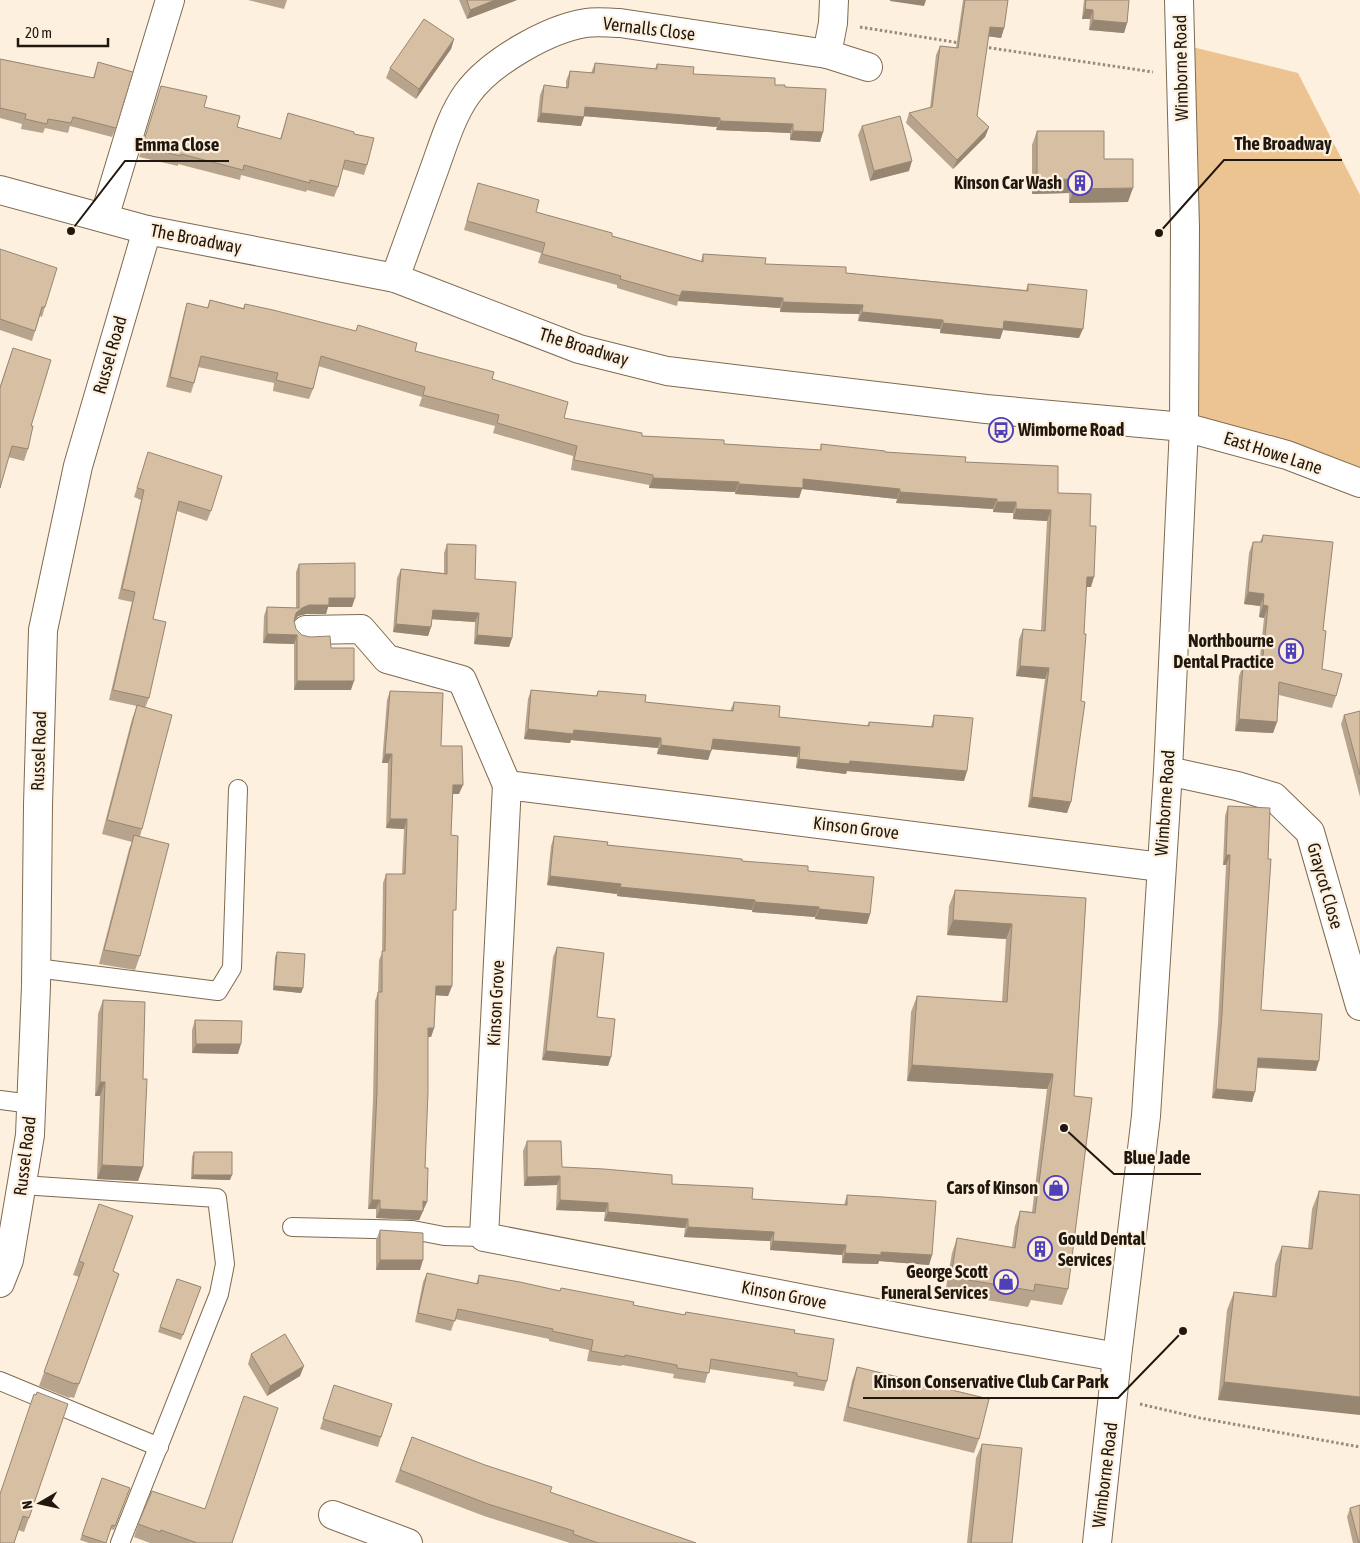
<svg xmlns="http://www.w3.org/2000/svg" width="1360" height="1543" font-family="'Asap Condensed',sans-serif">
	<rect width="100%" height="100%" fill="#fef0de"/>
	<!-- green -->
	<polygon fill="#ecc492" points="1180,44 1298,73 1360,195 1360,483 1184,427"/>
	<g fill="none" stroke-linecap="round" stroke-linejoin="round">
		<defs>
			<g id="lane">
				<polyline points="36,968 218,991 232,968 238,789"/>
				<polyline points="0,1100 31,1104"/>
				<polyline points="22,1185 217,1198 225,1264 219,1294 120,1543"/>
				<polyline points="292,1227 413,1230 444,1236 484,1237"/>
				<polyline points="0,1381 159,1447"/>
			</g>
			<g id="street">
				<polyline points="827,54 833,23 834,0"/>
				<polyline points="0,190 147,230 395,278 579,349 667,371 986,409 1184,427"/>
				<polyline points="104,218 170,0"/>
				<path d="M 395,278 C 408,241 422,204 435,167 C 444,142 452,115 467,94 C 490,62 548,29 586,23 C 597,21 609,23 620,23 L 827,54 L 868,67"/>
				<polyline points="306,630 361,629 387,659 462,680 507,785"/>
				<polyline points="1168,771 1237,786 1274,797 1310,832 1360,1006"/>
				<polyline points="0,1283 9,1260 30,1135 36,986 38,805 43,630 78,466 147,230"/>
				<polyline points="1117,1357 928,1323 484,1237 507,785 1161,867"/>
				<polyline points="333,1515 408,1543"/>
			</g>
			<polyline id="secondary" points="1184,427 1287,455 1360,483"/>
			<polyline id="primary" points="1097,1543 1117,1357 1146,1116 1168,771 1184,427 1185,228 1179,0"/>
		</defs>
		<!-- lane casing -->
		<use href="#lane" stroke="#7f6a50" stroke-width="20"/>
		<!-- street casing -->
		<use href="#street" stroke="#7f6a50" stroke-width="30"/>
		<!-- secondary casing -->
		<use href="#secondary" stroke="#7f6a50" stroke-width="30"/>
		<!-- primary casing -->
		<use href="#primary" stroke="#7f6a50" stroke-width="30"/>
		<!-- path -->
		<g stroke="#968b7d" stroke-width="3" stroke-dasharray="2.5 2.5" stroke-linecap="butt">
			<polyline points="860,27 960,43"/>
			<polyline points="984,47 1153,72"/>
			<polyline points="1140,1404 1200,1418 1360,1447"/>
		</g>
		<!-- lane -->
		<use href="#lane" stroke="#fff" stroke-width="18"/>
		<!-- street -->
		<use href="#street" stroke="#fff" stroke-width="28"/>
		<!-- secondary -->
		<use href="#secondary" stroke="#fff" stroke-width="28"/>
		<!-- primary -->
		<use href="#primary" stroke="#fff" stroke-width="28"/>
	</g>
	<!-- wall -->
	<g fill="#b8a48c">
		<polygon points="248,0 287,0 284,9"/>
		<polygon points="459,0 517,0 467,19"/>
		<polygon points="963,0 1008,0 1004,28 1001,38 988,36 977,116 989,127 985,137 953,169 906,123 909,113 930,108 936,55 940,46 956,48"/>
		<polygon points="1084,0 1129,0 1127,23 1124,33 1089,30 1090,19 1082,19"/>
		<polygon points="454,39 451,49 416,99 386,78 390,68"/>
		<polygon points="0,59 93,78 98,62 116,128 112,137 70,126 68,133 45,128 43,133 21,129 22,124 0,118"/>
		<polygon points="595,63 655,69 657,64 693,74 775,85 785,87 823,132 820,142 790,140 790,133 716,130 717,127 584,116 581,126 537,122 540,95 544,85 566,88 566,81 570,71 591,73"/>
		<polygon points="161,86 204,107 237,127 280,139 288,113 354,134 367,165 364,175 342,169 338,187 334,197 307,190 306,192 241,175 240,180 178,164 178,166 139,157"/>
		<polygon points="862,126 909,171 870,181 858,135"/>
		<polygon points="1037,131 1128,202 1069,203 1069,193 1032,194 1032,145"/>
		<polygon points="478,183 536,212 612,236 701,261 703,254 765,264 846,273 1026,290 1028,284 1079,338 1003,330 1000,339 940,333 940,329 858,321 859,314 780,312 780,308 678,301 677,306 617,288 617,285 538,263 541,253 464,230"/>
		<polygon points="0,249 45,307 42,317 40,316 32,341 0,330"/>
		<polygon points="210,300 243,308 245,304 415,351 492,379 564,418 642,436 724,444 820,450 821,444 965,462 1058,493 1090,526 1091,587 1086,587 1067,813 1028,807 1045,679 1016,676 1019,639 1023,629 1041,631 1047,521 1013,519 1013,513 993,512 993,509 896,503 897,499 802,489 799,498 735,494 735,492 649,488 649,485 571,470 573,456 493,433 495,426 419,406 422,397 318,366 313,389 309,399 273,391 274,383 198,367 194,383 191,393 166,387 184,313 187,303 207,308"/>
		<polygon points="13,348 31,426 28,449 24,461 8,457 0,488 0,386"/>
		<polygon points="148,452 211,511 207,521 177,511 153,619 149,698 145,708 142,829 140,836 140,956 135,970 99,964 129,849 132,842 102,834 132,719 137,706 109,700 132,602 118,599 141,500 134,497"/>
		<polygon points="1263,535 1323,630 1322,669 1336,696 1332,708 1279,695 1277,722 1273,733 1235,731 1239,676 1243,665 1259,666 1264,618 1259,617 1260,606 1244,604 1249,553 1253,542 1260,542"/>
		<polygon points="447,544 475,579 512,638 509,647 474,644 475,622 432,619 431,627 428,636 393,632 397,578 401,569 444,573 444,553"/>
		<polygon points="299,564 352,607 328,607 326,614 306,614 298,616 294,621 296,629 302,635 331,648 351,690 294,690 294,644 263,643 264,616 267,607 296,608 296,572"/>
		<polygon points="531,690 596,696 598,691 645,702 730,711 734,702 779,717 867,726 869,722 931,727 934,715 967,771 964,781 847,771 846,774 796,768 797,757 712,749 708,760 657,754 658,748 571,740 570,743 524,739 528,699"/>
		<polygon points="390,691 441,746 459,794 453,794 451,835 453,917 452,986 448,996 435,995 434,1028 431,1037 428,1037 423,1211 419,1220 376,1218 376,1209 368,1209 373,1100 375,1001 378,992 379,960 382,953 383,883 386,874 402,874 404,829 386,828 388,763 382,763 387,700"/>
		<polygon points="1360,711 1360,797 1341,724 1344,715"/>
		<polygon points="1228,806 1261,1010 1316,1071 1257,1068 1252,1102 1212,1098 1218,1024 1226,865 1223,865 1225,816"/>
		<polygon points="554,836 607,845 742,861 808,871 870,914 867,924 815,919 815,917 752,912 752,910 617,896 617,894 547,885 551,846"/>
		<polygon points="955,890 1086,898 1074,1096 1068,1289 1062,1305 1031,1300 1028,1307 945,1293 952,1253 957,1238 1012,1247 1015,1226 1020,1211 1032,1212 1047,1089 907,1081 911,1012 917,996 1002,1002 1006,939 947,935 949,906"/>
		<polygon points="557,947 597,1017 611,1057 608,1066 542,1060 553,957"/>
		<polygon points="277,952 303,988 301,993 273,990 275,957"/>
		<polygon points="103,1000 143,1079 143,1167 138,1181 97,1179 100,1096 95,1096 98,1014"/>
		<polygon points="195,1020 238,1054 192,1053 192,1030"/>
		<polygon points="527,1141 562,1167 672,1184 752,1199 844,1205 847,1195 932,1255 929,1265 879,1261 878,1264 842,1263 842,1255 770,1250 770,1241 684,1237 685,1228 604,1221 605,1212 556,1210 557,1185 524,1186 523,1151"/>
		<polygon points="194,1152 230,1180 191,1179 192,1157"/>
		<polygon points="1319,1191 1360,1195 1218,1400 1227,1310 1234,1292 1272,1296 1275,1264 1282,1246 1308,1248 1312,1209"/>
		<polygon points="99,1204 113,1271 119,1274 74,1398 70,1397 69,1398 39,1386 79,1277 73,1275"/>
		<polygon points="380,1230 420,1270 376,1270 376,1240"/>
		<polygon points="427,1273 476,1284 479,1275 560,1291 561,1288 633,1305 684,1315 686,1312 794,1333 827,1381 824,1391 793,1386 794,1382 709,1369 705,1383 673,1378 674,1374 622,1365 621,1366 587,1361 589,1350 549,1341 549,1339 455,1319 451,1331 415,1322 423,1282"/>
		<polygon points="177,1279 201,1287 181,1340 158,1332"/>
		<polygon points="251,1354 300,1376 267,1396 248,1364"/>
		<polygon points="857,1367 979,1439 974,1453 843,1421 852,1381"/>
		<polygon points="334,1385 381,1437 378,1447 320,1429"/>
		<polygon points="412,1437 550,1492 696,1543 570,1543 484,1516 395,1482"/>
		<polygon points="982,1444 1012,1543 967,1543 976,1458"/>
		<polygon points="102,1478 130,1488 114,1530 111,1529 106,1543 89,1543 80,1540"/>
		<polygon points="0,1493 29,1518 24,1532 18,1530"/>
		<polygon points="1350,1508 1360,1543 1353,1543 1347,1517"/>
		<polygon points="138,1524 232,1543 150,1543 134,1537"/>
	</g>
	<!-- shaded-wall -->
	<g fill="#968672">
		<polygon points="495,0 517,0 467,19 470,10"/>
		<polygon points="890,0 926,0 924,6 890,1"/>
		<polygon points="1085,9 1093,10 1090,19 1082,19"/>
		<polygon points="1093,20 1127,23 1124,33 1089,30"/>
		<polygon points="990,27 1004,28 1001,38 986,36"/>
		<polygon points="454,39 451,49 416,99 419,89"/>
		<polygon points="585,107 720,118 717,127 582,116"/>
		<polygon points="541,113 584,117 581,126 537,122"/>
		<polygon points="720,121 793,124 790,133 716,130"/>
		<polygon points="989,127 985,137 953,169 957,160"/>
		<polygon points="793,131 823,132 820,142 790,140"/>
		<polygon points="912,161 909,171 870,181 874,171"/>
		<polygon points="1074,179 1069,193 1032,194 1037,180"/>
		<polygon points="1133,188 1128,202 1069,203 1074,189"/>
		<polygon points="682,291 783,298 780,308 678,301"/>
		<polygon points="783,302 863,305 859,314 780,312"/>
		<polygon points="862,312 943,320 940,329 858,321"/>
		<polygon points="1004,321 1083,329 1079,338 1003,330 1000,339 940,333 943,323"/>
		<polygon points="653,478 739,482 735,492 649,488"/>
		<polygon points="803,479 900,489 897,499 802,489 799,498 735,494 739,484"/>
		<polygon points="900,492 997,499 993,509 896,503"/>
		<polygon points="997,502 1016,502 1013,513 993,512"/>
		<polygon points="1016,509 1051,510 1047,521 1013,519"/>
		<polygon points="1087,577 1094,577 1091,587 1083,587"/>
		<polygon points="1248,592 1264,594 1260,606 1244,604"/>
		<polygon points="329,598 355,598 352,607 328,607 326,614 306,614 298,616 293,622 296,613 302,608"/>
		<polygon points="1263,605 1268,606 1264,618 1259,617"/>
		<polygon points="433,610 479,613 475,622 429,619"/>
		<polygon points="396,624 431,627 428,636 393,632"/>
		<polygon points="267,634 297,635 294,644 263,643"/>
		<polygon points="477,635 512,638 509,647 474,644"/>
		<polygon points="1020,666 1049,668 1045,679 1016,676"/>
		<polygon points="297,681 354,681 351,690 294,690"/>
		<polygon points="1239,719 1277,722 1273,733 1235,731"/>
		<polygon points="528,729 574,730 661,738 658,748 571,740 570,743 524,739"/>
		<polygon points="713,739 800,747 797,757 709,749"/>
		<polygon points="661,745 711,751 708,760 657,754"/>
		<polygon points="385,754 392,754 388,763 382,763"/>
		<polygon points="799,759 850,761 967,771 964,781 847,771 846,774 796,768"/>
		<polygon points="453,785 463,785 459,794 450,794"/>
		<polygon points="1032,797 1071,802 1067,813 1028,807"/>
		<polygon points="390,819 407,819 404,829 386,828"/>
		<polygon points="1226,855 1230,855 1226,865 1223,865"/>
		<polygon points="550,876 621,884 617,894 547,885"/>
		<polygon points="620,887 755,900 752,910 617,896"/>
		<polygon points="755,902 819,907 815,917 752,912"/>
		<polygon points="819,909 870,914 867,924 815,919"/>
		<polygon points="953,920 1012,924 1006,939 947,935"/>
		<polygon points="274,986 303,988 301,993 273,990"/>
		<polygon points="436,986 452,986 448,996 432,995"/>
		<polygon points="428,1028 434,1028 431,1037 425,1037"/>
		<polygon points="196,1044 241,1044 238,1054 192,1053"/>
		<polygon points="546,1051 611,1057 608,1066 542,1060"/>
		<polygon points="1258,1058 1319,1061 1316,1071 1255,1067"/>
		<polygon points="912,1065 1053,1074 1047,1089 907,1081"/>
		<polygon points="100,1082 105,1082 100,1096 95,1096"/>
		<polygon points="1216,1089 1255,1092 1252,1102 1212,1098"/>
		<polygon points="102,1165 143,1167 138,1181 97,1179"/>
		<polygon points="193,1175 232,1175 230,1180 191,1179"/>
		<polygon points="560,1176 557,1185 524,1186 527,1177"/>
		<polygon points="372,1200 380,1200 376,1209 368,1209"/>
		<polygon points="560,1200 608,1203 605,1212 556,1210"/>
		<polygon points="423,1201 427,1202 423,1211 419,1211"/>
		<polygon points="380,1209 423,1211 419,1220 376,1218"/>
		<polygon points="608,1212 688,1219 685,1228 604,1221"/>
		<polygon points="688,1227 774,1232 770,1241 684,1237"/>
		<polygon points="773,1241 846,1245 842,1255 770,1250"/>
		<polygon points="881,1252 932,1255 929,1265 879,1261 878,1264 842,1263 845,1253"/>
		<polygon points="380,1260 423,1260 420,1270 376,1270"/>
		<polygon points="304,1366 300,1376 267,1396 270,1386"/>
		<polygon points="1224,1382 1360,1397 1360,1415 1218,1400"/>
	</g>
	<!-- building -->
	<g fill="#d6bfa3" stroke="#968672">
		<polygon points="467,0 495,0 470,10"/>
		<polygon points="965,0 1008,0 1004,28 990,27 977,116 989,127 957,160 909,113 932,107 940,46 958,48"/>
		<polygon points="1086,0 1129,0 1127,23 1093,20 1093,10 1085,9"/>
		<polygon points="424,19 454,39 419,89 390,68"/>
		<polygon points="0,59 94,78 98,62 133,72 116,128 73,117 71,123 48,119 47,124 25,119 26,114 0,108"/>
		<polygon points="595,63 657,69 657,64 694,67 693,74 775,78 775,85 785,85 785,87 826,89 823,132 793,131 793,124 720,121 720,118 585,107 584,117 541,113 544,85 568,88 570,71 594,73"/>
		<polygon points="161,86 207,96 204,107 240,116 237,127 281,139 288,113 354,132 354,134 374,138 367,165 345,160 338,187 310,180 310,183 244,165 243,170 181,154 181,156 142,147"/>
		<polygon points="900,116 912,161 874,171 862,126"/>
		<polygon points="1037,131 1104,131 1104,159 1133,159 1133,188 1074,189 1074,179 1037,180"/>
		<polygon points="478,183 539,200 536,212 612,233 612,236 703,262 703,254 766,258 765,264 846,267 846,273 947,283 1028,291 1028,284 1087,290 1083,329 1004,321 1003,329 943,323 943,320 862,312 863,305 783,302 783,298 682,291 680,296 620,279 621,276 542,254 545,243 467,221"/>
		<polygon points="0,249 57,268 45,307 42,307 35,331 0,319"/>
		<polygon points="210,300 244,309 245,304 273,310 356,331 358,325 417,343 415,351 494,372 492,379 568,402 564,418 642,433 642,436 724,440 724,444 821,450 821,444 885,451 885,452 966,457 965,462 1058,466 1058,493 1091,494 1090,526 1096,526 1094,577 1087,577 1084,634 1086,634 1081,701 1085,702 1071,802 1032,797 1049,668 1020,666 1023,629 1045,631 1051,510 1016,509 1016,502 997,502 997,499 900,492 900,489 803,479 803,488 739,484 739,482 653,478 653,475 574,460 577,446 497,423 499,415 423,395 425,387 321,356 313,389 276,380 278,373 201,356 194,383 170,377 187,303 208,308"/>
		<polygon points="13,348 51,360 31,426 33,426 28,449 12,446 0,488 0,388"/>
		<polygon points="148,452 222,476 211,511 179,501 153,619 166,622 149,698 113,690 135,592 122,589 144,490 137,488"/>
		<polygon points="1263,535 1333,542 1323,630 1326,631 1322,669 1342,674 1336,696 1279,682 1277,722 1239,719 1243,665 1262,666 1268,606 1263,605 1264,594 1248,592 1253,542 1262,542"/>
		<polygon points="447,544 476,545 475,579 516,582 512,638 477,635 479,613 433,610 431,627 396,624 401,569 447,574"/>
		<polygon points="355,563 355,598 329,598 329,605 309,605 302,608 296,613 294,621 296,629 302,635 310,637 330,636 331,648 354,648 354,681 297,681 297,635 267,634 267,607 299,608 299,564"/>
		<polygon points="531,690 597,696 598,691 646,695 645,702 733,711 734,702 780,706 779,717 869,726 869,722 933,727 934,715 973,718 967,771 850,761 849,764 799,759 800,747 713,739 711,751 661,745 661,738 574,730 573,734 528,729"/>
		<polygon points="390,691 443,693 441,746 462,746 463,785 453,785 451,835 458,836 456,910 453,910 452,986 436,986 434,1028 428,1028 428,1092 425,1168 428,1168 427,1202 423,1201 423,1211 380,1209 380,1200 372,1200 377,1091 378,992 382,992 382,951 385,951 386,874 405,874 407,819 390,819 392,754 385,754"/>
		<polygon points="137,705 172,715 142,829 107,820"/>
		<polygon points="1360,711 1360,775 1344,715"/>
		<polygon points="1228,806 1270,808 1268,859 1271,859 1261,1010 1322,1014 1319,1061 1258,1058 1255,1092 1216,1089 1222,1014 1230,855 1226,855"/>
		<polygon points="134,835 169,844 140,956 104,950"/>
		<polygon points="554,836 608,842 607,845 742,859 742,861 808,866 808,871 874,877 870,914 819,909 819,907 755,902 755,900 620,887 621,884 550,876"/>
		<polygon points="955,890 1086,898 1074,1096 1092,1098 1068,1289 1035,1284 1034,1291 951,1277 957,1238 1015,1248 1020,1211 1035,1213 1053,1074 912,1065 917,996 1007,1002 1012,924 953,920"/>
		<polygon points="557,947 604,953 597,1017 615,1019 611,1057 546,1051"/>
		<polygon points="277,952 305,954 303,988 274,986"/>
		<polygon points="103,1000 145,1002 143,1079 147,1079 143,1167 102,1165 105,1082 100,1082"/>
		<polygon points="195,1020 242,1021 241,1044 196,1044"/>
		<polygon points="527,1141 561,1141 562,1167 604,1169 672,1175 672,1184 753,1188 752,1199 847,1205 847,1195 883,1197 936,1201 932,1255 881,1252 881,1255 845,1253 846,1245 773,1241 774,1232 688,1227 688,1219 608,1212 608,1203 560,1200 560,1176 527,1177"/>
		<polygon points="194,1152 232,1152 232,1175 193,1175"/>
		<polygon points="1319,1191 1360,1195 1360,1397 1224,1382 1234,1292 1276,1297 1282,1246 1312,1249"/>
		<polygon points="99,1204 133,1216 113,1271 119,1274 79,1384 75,1383 75,1384 44,1372 84,1263 79,1261"/>
		<polygon points="380,1230 423,1233 423,1260 380,1260"/>
		<polygon points="427,1273 478,1284 479,1275 520,1282 560,1291 561,1288 634,1302 633,1305 685,1315 686,1312 764,1325 795,1330 794,1333 834,1339 827,1381 797,1376 797,1373 711,1359 709,1373 677,1368 677,1365 625,1355 625,1357 591,1351 593,1340 552,1331 553,1329 458,1309 455,1321 418,1313"/>
		<polygon points="177,1279 201,1287 183,1335 160,1327"/>
		<polygon points="285,1334 304,1366 270,1386 251,1354"/>
		<polygon points="857,1367 989,1399 979,1439 848,1407"/>
		<polygon points="334,1385 392,1404 381,1437 323,1419"/>
		<polygon points="37,1392 68,1404 29,1518 23,1516 14,1543 0,1543 0,1494 34,1394 36,1395"/>
		<polygon points="244,1396 278,1408 232,1543 197,1543 161,1530 160,1532 138,1524 152,1491 205,1509"/>
		<polygon points="412,1437 485,1465 552,1487 550,1492 696,1543 598,1543 573,1534 574,1531 488,1504 400,1470"/>
		<polygon points="982,1444 1022,1448 1012,1543 971,1543"/>
		<polygon points="102,1478 130,1488 115,1526 112,1525 106,1543 82,1535"/>
		<polygon points="1360,1505 1360,1543 1359,1543 1350,1508"/>
	</g>
	<!-- icons -->
	<defs>
		<symbol id="building-ring" viewBox="-11 -11 22 22"><circle r="9.5" fill="#fef0de" stroke="#4f40b7" stroke-width="1.5"/><path d="M-4-6H4V6H1V3H-1V6H-4ZM-2.5-4.3h1.7v1.8h-1.7ZM.8-4.3h1.7v1.8H.8ZM-2.5-1h1.7V.8h-1.7ZM.8-1h1.7V.8H.8Z" fill="#4f40b7"/></symbol>
		<symbol id="bus-ring" viewBox="-11 -11 22 22"><circle r="9.5" fill="#fef0de" stroke="#4f40b7" stroke-width="1.5"/><path d="M-5-6H5V4H4V6H2V4H-2V6H-4V4H-5ZM-3.5-4V0h7V-4ZM-3.5 1.2v1.5H-2V1.2ZM2 1.2v1.5H3.5V1.2Z" fill="#4f40b7"/></symbol>
		<symbol id="shop-ring" viewBox="-11 -11 22 22"><circle r="9.5" fill="#fef0de" stroke="#4f40b7" stroke-width="1.5"/><path d="M-5-2.5h2.3a2.7 3.5 0 0 1 5.4 0H5L5.5 6h-11ZM-1.5-2.5h3a1.5 2.3 0 0 0-3 0Z" fill="#4f40b7"/></symbol>
	</defs>
	<g fill-rule="evenodd">
		<use href="#building-ring" x="1066" y="169" width="28" height="28"/>
		<use href="#bus-ring" x="987" y="416" width="28" height="28"/>
		<use href="#building-ring" x="1277" y="637" width="28" height="28"/>
		<use href="#shop-ring" x="1042" y="1174" width="28" height="28"/>
		<use href="#building-ring" x="1026" y="1235" width="28" height="28"/>
		<use href="#shop-ring" x="992" y="1268" width="28" height="28"/>
	</g>
	<g text-anchor="middle" stroke-width="4.5" stroke-linejoin="round" paint-order="stroke">
		<!-- street labels -->
		<g font-size="18" fill="#20180e" stroke="#fef0de">
			<text transform="translate(649 29) rotate(7)" y="6">Vernalls Close</text>
			<text transform="translate(1181 68) rotate(-91)" y="6">Wimborne Road</text>
			<text transform="translate(196 239) rotate(11)" y="6">The Broadway</text>
			<text transform="translate(584 347) rotate(17)" y="6">The Broadway</text>
			<text transform="translate(110 355) rotate(-74)" y="6">Russel Road</text>
			<text transform="translate(1273 453) rotate(18)" y="6">East Howe Lane</text>
			<text transform="translate(39 751) rotate(-88)" y="6">Russel Road</text>
			<text transform="translate(1165 803) rotate(-86)" y="6">Wimborne Road</text>
			<text transform="translate(856 828) rotate(7)" y="6">Kinson Grove</text>
			<text transform="translate(1325 886) rotate(74)" y="6">Graycot Close</text>
			<text transform="translate(496 1003) rotate(-87)" y="6">Kinson Grove</text>
			<text transform="translate(25 1156) rotate(-83)" y="6">Russel Road</text>
			<text transform="translate(784 1295) rotate(11)" y="6">Kinson Grove</text>
			<text transform="translate(1105 1475) rotate(-83)" y="6">Wimborne Road</text>
		</g>
		<!-- poi labels -->
		<g font-size="18" font-weight="bold" fill="#20180e" stroke="#fef0de" text-anchor="end">
			<text x="1062" y="189">Kinson Car Wash</text>
			<text x="1018" y="436" text-anchor="start">Wimborne Road</text>
			<text x="1274" y="647">Northbourne<tspan x="1274" dy="21">Dental Practice</tspan></text>
			<text x="1038" y="1194">Cars of Kinson</text>
			<text x="1058" y="1245" text-anchor="start">Gould Dental<tspan x="1058" dy="21">Services</tspan></text>
			<text x="988" y="1278">George Scott<tspan x="988" dy="21">Funeral Services</tspan></text>
		</g>
	</g>
	<!-- callouts -->
	<path fill="none" stroke="#20180e" stroke-width="2" d="M1159 233L1224 160H1342M71 231L125 161H229M1064 1128L1114 1174H1201M1183 1331L1118 1398H863"/>
	<g fill="#20180e" stroke="#fef0de" stroke-width="2">
		<circle cx="1159" cy="233" r="5"/>
		<circle cx="71" cy="231" r="5"/>
		<circle cx="1064" cy="1128" r="5"/>
		<circle cx="1183" cy="1331" r="5"/>
	</g>
	<g font-size="19" text-anchor="middle" font-weight="bold" fill="#20180e" stroke="#fef0de" stroke-width="4.5" stroke-linejoin="round" paint-order="stroke">
		<text x="1283" y="150">The Broadway</text>
		<text x="177" y="151">Emma Close</text>
		<text x="1157" y="1164">Blue Jade</text>
		<text x="991" y="1388">Kinson Conservative Club Car Park</text>
	</g>
	<!-- north arrow -->
	<g transform="translate(40 1503) rotate(261)" stroke="#fef0de" stroke-width="4" paint-order="stroke">
	<path d="M0-4L9 19L0 12L-9 19Z" fill="#20180e"/>
	<text y="-8" font-size="14" font-weight="bold" text-anchor="middle" fill="#20180e">N</text>
	</g>
	<!-- scale -->
	<path d="M18 38v8h90v-8" fill="none" stroke="#20180e" stroke-width="2.5"/>
	<text x="25" y="38" font-size="15" fill="#20180e" stroke="#fef0de" stroke-width="4" paint-order="stroke">20 m</text>
</svg>
